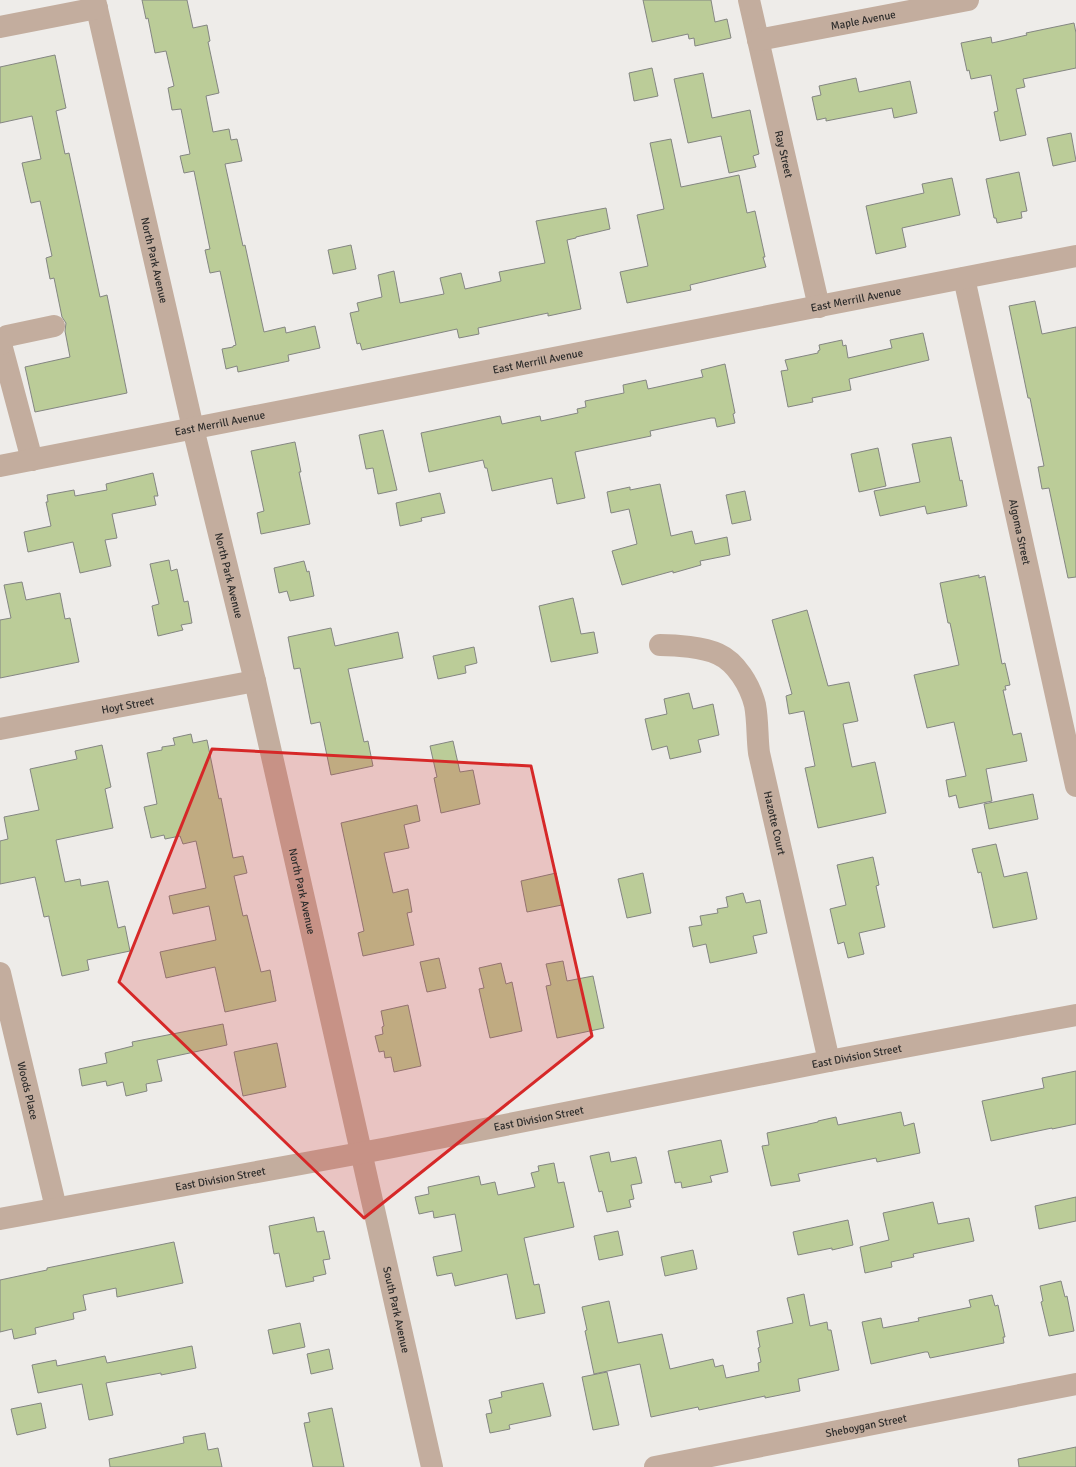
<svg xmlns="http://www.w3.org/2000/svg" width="1076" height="1467" font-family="Signika,sans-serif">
	<rect width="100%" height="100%" fill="#eeece9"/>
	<!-- building -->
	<g fill="#bbcc98" stroke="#848682">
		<polygon points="142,0 187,0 193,28 207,25 210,41 208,42 219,93 206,96 213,132 229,129 231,140 237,139 242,161 225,164 243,246 245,245 264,332 285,327 286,333 315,326 320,348 288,355 289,361 238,372 237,366 226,369 222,349 233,347 233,346 236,345 220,271 210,273 205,250 210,249 194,171 184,173 180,156 190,154 181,109 172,110 168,88 174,86 166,51 155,53 148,18 146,19"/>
		<polygon points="643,0 711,0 715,22 727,19 731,38 695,46 694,38 689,39 688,34 652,42"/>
		<polygon points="1074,23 1076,33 1076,68 1023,79 1025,87 1016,89 1026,135 1000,141 994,112 998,111 991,75 971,79 969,70 967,71 961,43 991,37 992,43 1027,35 1026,33"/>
		<polygon points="55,55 66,108 56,111 65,154 69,153 100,297 107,295 127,393 35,412 25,367 70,357 65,331 66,323 62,317 54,278 50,279 46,258 52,256 40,201 31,203 22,163 41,159 32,116 0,123 0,67"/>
		<polygon points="652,68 658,96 634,101 629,73"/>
		<polygon points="703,73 712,118 750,110 759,154 753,156 756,167 729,173 721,136 688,143 674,79"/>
		<polygon points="856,78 859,92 910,81 917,113 894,118 892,108 826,121 826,118 817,120 812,97 821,95 819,86"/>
		<polygon points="1071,133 1076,161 1053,166 1047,138"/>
		<polygon points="671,139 681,187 739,175 747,213 755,211 765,257 763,257 766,267 690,285 691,290 627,303 620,272 648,266 637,215 664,209 650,143"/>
		<polygon points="1019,172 1027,211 1021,212 1022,218 997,223 996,218 994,218 986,179"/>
		<polygon points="952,178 960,215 902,228 906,247 876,254 866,206 924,193 922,184"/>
		<polygon points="606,208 610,229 576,237 576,238 567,240 581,309 548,316 548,313 478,328 479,334 459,338 457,329 362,350 360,343 357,344 350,313 359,311 357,303 382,297 378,275 394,271 400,303 444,294 440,278 461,273 465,289 501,281 499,272 545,263 536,221"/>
		<polygon points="351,245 356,269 333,274 328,250"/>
		<polygon points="1035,301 1042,334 1076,327 1076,577 1068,578 1049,488 1042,489 1038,467 1044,466 1030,398 1028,398 1009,306"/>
		<polygon points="923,333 929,360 849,379 851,390 812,398 813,402 788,407 781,371 788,370 785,360 818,353 818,351 820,350 819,345 842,340 843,346 846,345 848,358 892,348 890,340"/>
		<polygon points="725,364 735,413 733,414 735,423 717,427 715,418 711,418 650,431 651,436 575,452 585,498 557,504 552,478 492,491 487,468 485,468 483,460 429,472 421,433 500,416 502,424 540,416 541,421 578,413 577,409 586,407 585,401 624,393 623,385 646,380 648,389 703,377 701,370"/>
		<polygon points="383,430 397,490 378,494 373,468 366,469 359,435"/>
		<polygon points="951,437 960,481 962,480 967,506 927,514 925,506 880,516 874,491 920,482 912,444"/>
		<polygon points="295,442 301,472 299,472 310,524 261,534 257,513 264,511 251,451"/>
		<polygon points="878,448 886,486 859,492 851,454"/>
		<polygon points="153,473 158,496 154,496 156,505 112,514 117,538 105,540 111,566 80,573 73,542 28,552 24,532 51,526 46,502 48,502 47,495 74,490 75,496 107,490 106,484"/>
		<polygon points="660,484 671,536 692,531 695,544 727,537 730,555 700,561 701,565 673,573 673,571 622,585 612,551 637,544 629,509 611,513 607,492 630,487 630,490"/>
		<polygon points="745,491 751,520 732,524 726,495"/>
		<polygon points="440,493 445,513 421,518 422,521 400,526 396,503"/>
		<polygon points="169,560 171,571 177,569 184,602 188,601 192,623 181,625 183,630 158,636 152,606 159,604 150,564"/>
		<polygon points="304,561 307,572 309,571 314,596 290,601 287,591 279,593 274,568"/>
		<polygon points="979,575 979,578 985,576 1002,664 1005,663 1010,685 1005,686 1006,690 1003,690 1013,735 1021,733 1027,761 986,769 992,801 959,808 956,795 949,797 946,780 966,776 954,722 927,728 914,675 959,665 950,623 948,623 940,583"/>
		<polygon points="22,582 26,600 60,593 65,619 70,618 79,662 0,678 0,620 11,618 4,585"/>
		<polygon points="573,598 581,634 594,632 598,653 551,662 539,606"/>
		<polygon points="807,610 828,686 849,682 858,721 843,724 852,767 875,762 886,813 818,828 805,768 815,766 804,711 789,714 786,696 792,694 772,620"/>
		<polygon points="331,628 335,646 398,632 403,658 348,669 364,742 368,741 373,766 331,775 320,722 311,724 300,668 294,669 288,637"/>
		<polygon points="474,647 477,663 465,666 466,673 438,679 433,656"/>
		<polygon points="689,693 693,709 713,704 719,735 698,740 701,752 670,759 667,746 652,750 645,719 667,714 664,699"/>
		<polygon points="191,734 193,743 207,740 219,799 221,798 233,858 243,856 247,873 234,876 243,916 247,915 261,972 270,970 276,1001 225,1012 215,967 166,978 160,952 216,940 209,906 173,914 169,896 206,888 196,841 183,844 180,836 165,839 164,835 151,838 144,807 157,804 147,753 162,750 162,747 175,745 173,738"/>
		<polygon points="453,741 460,772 473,770 480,804 441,813 434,778 437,777 430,746"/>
		<polygon points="102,745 111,787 105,789 113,828 56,840 65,882 80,879 81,886 108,881 118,928 125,926 130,951 87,960 89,970 62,976 49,918 49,916 44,917 35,877 0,884 0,841 8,839 4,817 39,810 30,769 77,759 75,751"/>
		<polygon points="1033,794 1038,819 989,829 984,804"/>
		<polygon points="417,805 420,821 404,825 409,848 384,853 393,893 408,889 412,912 407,913 414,945 363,956 358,933 364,931 341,823"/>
		<polygon points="996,844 1004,877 1027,872 1037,919 993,928 981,872 978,873 972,849"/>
		<polygon points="873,857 879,885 876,886 885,927 859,933 864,954 848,958 844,942 838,944 830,909 846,905 837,865"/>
		<polygon points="556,873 562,905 527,912 521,881"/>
		<polygon points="643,873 651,913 627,918 618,879"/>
		<polygon points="743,893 746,903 760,900 767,933 753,936 757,953 710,963 706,944 693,947 689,927 702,925 700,916 718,913 717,909 728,907 726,897"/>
		<polygon points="439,958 446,988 427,992 420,962"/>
		<polygon points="563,961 567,981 593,976 604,1028 557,1038 546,986 551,985 546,964"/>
		<polygon points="501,963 506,984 512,982 522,1031 490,1038 479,989 484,988 479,968"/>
		<polygon points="408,1005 421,1066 394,1072 391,1057 385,1058 384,1051 379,1052 375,1036 383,1034 382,1027 384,1026 381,1011"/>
		<polygon points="223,1024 227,1045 157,1060 162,1081 146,1084 147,1091 126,1096 123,1082 107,1086 106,1081 82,1086 79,1069 107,1063 105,1053 133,1046 132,1042"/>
		<polygon points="277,1043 286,1087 243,1096 234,1052"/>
		<polygon points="1076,1071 1076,1124 1052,1129 1052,1128 991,1141 982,1101 1044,1088 1042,1078"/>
		<polygon points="901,1112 904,1126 914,1123 920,1153 877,1162 876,1158 798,1174 800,1181 771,1186 762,1146 769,1145 767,1133 818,1122 818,1121 836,1117 838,1125"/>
		<polygon points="721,1140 728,1172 710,1176 712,1182 682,1188 681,1182 675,1183 668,1151"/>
		<polygon points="609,1152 611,1162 636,1157 642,1183 631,1185 634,1199 629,1200 631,1207 607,1212 602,1191 599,1192 590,1156"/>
		<polygon points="554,1163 558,1183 564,1182 574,1227 524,1238 534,1285 539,1284 545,1313 516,1319 507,1274 455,1286 452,1273 437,1276 433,1257 462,1251 455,1214 434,1218 433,1211 419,1214 415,1197 429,1194 428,1187 479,1176 481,1185 495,1182 498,1195 535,1187 531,1173 539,1171 538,1166"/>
		<polygon points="1076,1197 1076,1221 1039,1229 1035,1206"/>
		<polygon points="933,1202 938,1224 969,1218 974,1241 913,1254 914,1257 891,1262 892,1267 865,1273 860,1247 889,1240 883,1213"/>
		<polygon points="314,1217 317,1232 324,1231 330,1259 323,1260 326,1274 313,1277 314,1281 286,1287 279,1253 274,1254 269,1226"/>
		<polygon points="848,1220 853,1245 832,1250 832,1248 798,1255 793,1232"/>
		<polygon points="618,1231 623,1255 599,1260 594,1236"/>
		<polygon points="174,1242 183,1283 117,1297 116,1288 83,1295 86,1310 73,1313 74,1319 35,1328 36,1334 14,1339 12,1329 0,1332 0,1280 47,1270 47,1268"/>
		<polygon points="693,1250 697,1269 665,1276 661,1257"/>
		<polygon points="1061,1281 1065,1297 1067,1296 1074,1331 1049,1336 1041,1302 1043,1301 1040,1286"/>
		<polygon points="804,1294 810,1326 827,1322 828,1330 831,1330 839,1370 798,1379 800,1391 765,1398 765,1396 699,1410 698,1407 651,1417 640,1364 594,1374 585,1331 587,1330 582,1307 609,1301 618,1343 662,1334 670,1369 713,1359 715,1367 723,1365 726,1378 759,1371 758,1363 761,1362 758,1348 760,1347 757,1331 793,1323 787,1298"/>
		<polygon points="992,1295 995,1306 998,1305 1005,1337 1003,1337 1004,1343 930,1358 928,1352 925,1352 871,1364 862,1322 881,1318 883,1328 919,1321 918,1318 971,1307 969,1300"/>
		<polygon points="300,1323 305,1347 273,1354 268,1330"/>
		<polygon points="192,1346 196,1368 161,1375 161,1373 106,1383 113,1415 89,1420 82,1384 38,1393 32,1365 56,1360 57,1366 105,1356 107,1363"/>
		<polygon points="329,1349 333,1369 311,1374 307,1354"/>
		<polygon points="607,1372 619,1425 593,1430 582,1377"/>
		<polygon points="543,1383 551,1416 509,1425 510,1429 490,1433 486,1414 492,1413 489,1400 502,1397 501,1392"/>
		<polygon points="41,1403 46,1428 17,1435 11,1409"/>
		<polygon points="332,1408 344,1467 313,1467 304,1423 310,1422 308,1413"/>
		<polygon points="205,1433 208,1450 218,1448 222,1467 110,1467 109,1459 184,1443 183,1437"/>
		<polygon points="1076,1447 1076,1467 1019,1467 1018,1459"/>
	</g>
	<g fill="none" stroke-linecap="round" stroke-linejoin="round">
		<!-- minor -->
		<g stroke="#c3ad9e" stroke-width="22">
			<path id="s1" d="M 95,0 L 193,428 L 255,681 L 432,1467"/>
			<path id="s2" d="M 749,0 L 819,307"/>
			<polyline points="0,27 97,8"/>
			<path id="s3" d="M 758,40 L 968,0"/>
			<path id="s4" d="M 964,278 L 1076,786"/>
			<polyline points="0,343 1,344 32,460"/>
			<polyline points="1,344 7,336 54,326"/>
			<path id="s5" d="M 0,466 L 1076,256"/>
			<path id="s6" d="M 660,645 C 676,645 703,647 718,654 C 736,662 750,685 755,705 C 758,721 757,737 759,753 L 829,1061"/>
			<path id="s7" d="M 0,729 L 255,681"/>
			<path id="s8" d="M 0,973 L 56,1208"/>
			<path id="s9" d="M 0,1219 L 388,1148 L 829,1061 L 1076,1015"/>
			<path id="s10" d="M 655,1467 L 1076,1384"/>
		</g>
	</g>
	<!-- marked area -->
	<path fill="#d62828" fill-opacity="0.2" stroke="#d62828" stroke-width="3" stroke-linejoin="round" d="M 212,749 L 531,766 L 592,1036 L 364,1218 L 119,982 Z"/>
	<g text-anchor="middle" stroke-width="3.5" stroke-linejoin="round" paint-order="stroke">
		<!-- street labels -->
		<g font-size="11" fill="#2e2d2c" stroke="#eeece9">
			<text dy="4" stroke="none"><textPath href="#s3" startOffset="107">Maple Avenue</textPath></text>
			<text dy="4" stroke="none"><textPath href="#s2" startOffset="158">Ray Street</textPath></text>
			<text dy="4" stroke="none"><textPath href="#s1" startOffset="267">North Park Avenue</textPath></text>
			<text dy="4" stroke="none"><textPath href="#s5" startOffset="872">East Merrill Avenue</textPath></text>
			<text dy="4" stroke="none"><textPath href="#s5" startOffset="548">East Merrill Avenue</textPath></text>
			<text dy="4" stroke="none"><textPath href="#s5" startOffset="224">East Merrill Avenue</textPath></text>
			<text dy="4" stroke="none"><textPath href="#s4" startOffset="260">Algoma Street</textPath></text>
			<text dy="4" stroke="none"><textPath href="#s1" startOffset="591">North Park Avenue</textPath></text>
			<text dy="4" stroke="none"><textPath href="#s7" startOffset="130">Hoyt Street</textPath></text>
			<text dy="4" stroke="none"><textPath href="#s6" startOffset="244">Hazotte Court</textPath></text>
			<text dy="4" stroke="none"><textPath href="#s1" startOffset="915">North Park Avenue</textPath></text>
			<text dy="4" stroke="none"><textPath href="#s9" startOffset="872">East Division Street</textPath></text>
			<text dy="4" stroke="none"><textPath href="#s8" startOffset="121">Woods Place</textPath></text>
			<text dy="4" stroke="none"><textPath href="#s9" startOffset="548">East Division Street</textPath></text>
			<text dy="4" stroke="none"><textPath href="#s9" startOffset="224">East Division Street</textPath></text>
			<text dy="4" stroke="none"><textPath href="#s1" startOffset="1344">South Park Avenue</textPath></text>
			<text dy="4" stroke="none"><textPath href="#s10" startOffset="215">Sheboygan Street</textPath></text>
		</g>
	</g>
</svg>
